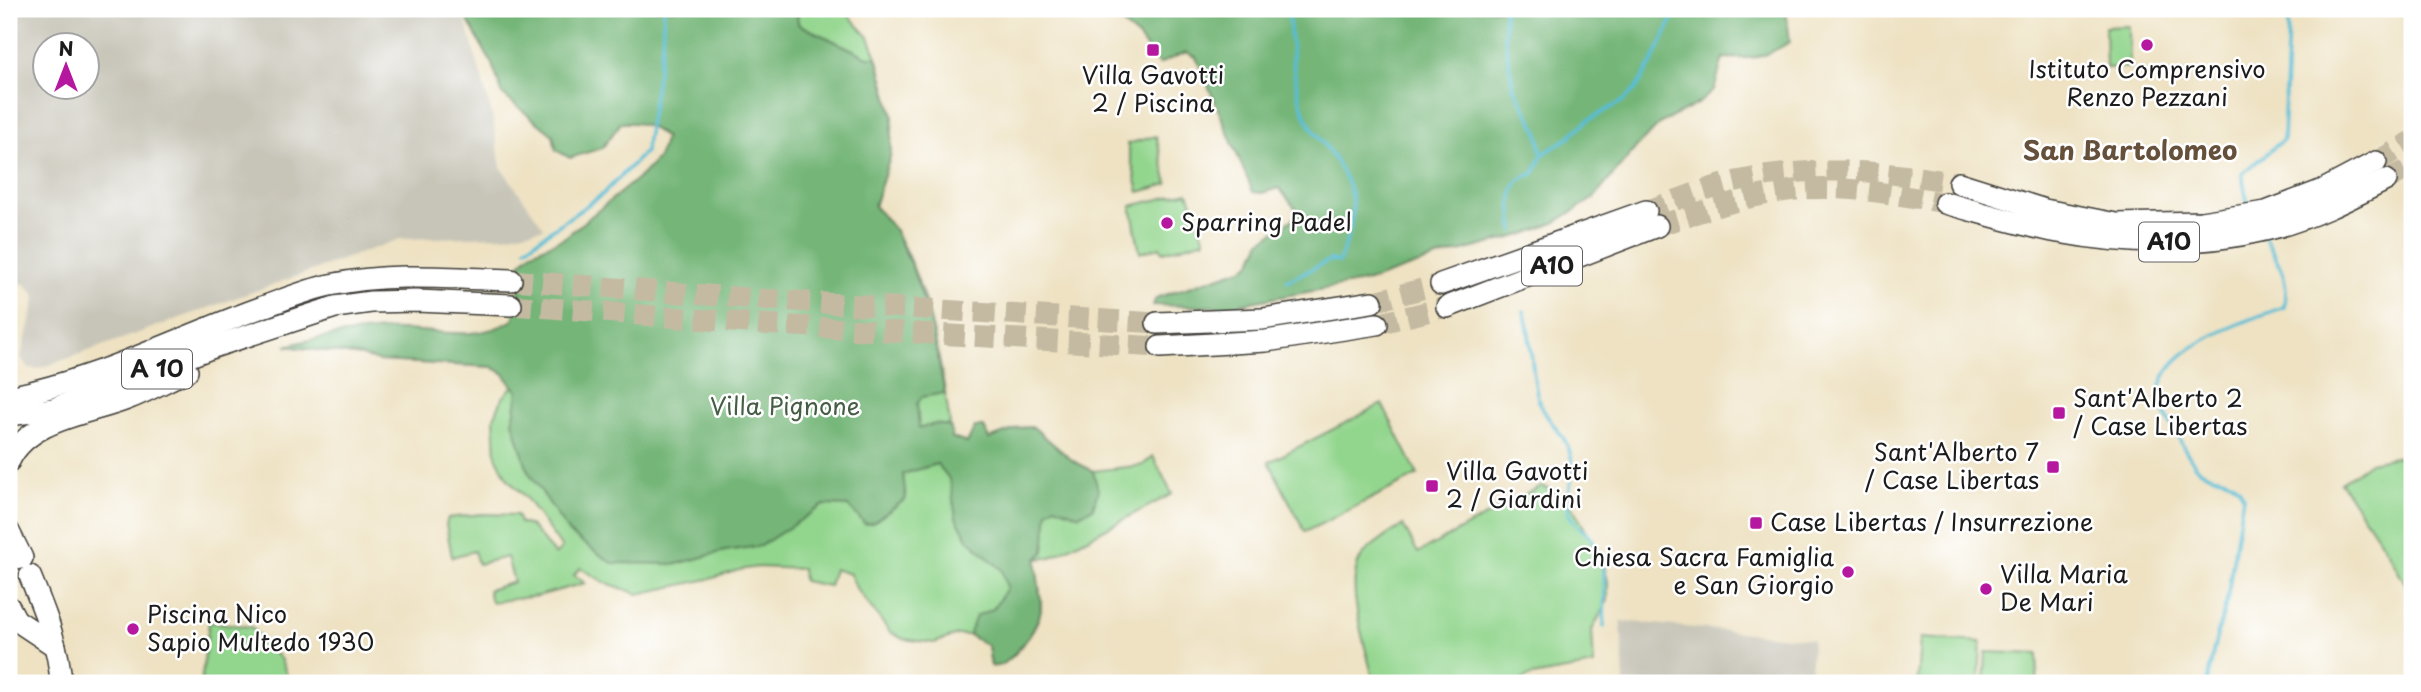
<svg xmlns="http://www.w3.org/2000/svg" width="2421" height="692" font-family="'Playpen Sans',sans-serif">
	<rect width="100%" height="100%" fill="#fff"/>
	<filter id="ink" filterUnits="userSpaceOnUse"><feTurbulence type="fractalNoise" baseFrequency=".0143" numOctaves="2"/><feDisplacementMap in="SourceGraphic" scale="14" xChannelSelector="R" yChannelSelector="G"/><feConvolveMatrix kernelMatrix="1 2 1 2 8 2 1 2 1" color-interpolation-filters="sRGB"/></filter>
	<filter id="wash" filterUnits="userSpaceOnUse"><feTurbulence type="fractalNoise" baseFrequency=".00686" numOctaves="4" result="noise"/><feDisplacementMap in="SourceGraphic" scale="28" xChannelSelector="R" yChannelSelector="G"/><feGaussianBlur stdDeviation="1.57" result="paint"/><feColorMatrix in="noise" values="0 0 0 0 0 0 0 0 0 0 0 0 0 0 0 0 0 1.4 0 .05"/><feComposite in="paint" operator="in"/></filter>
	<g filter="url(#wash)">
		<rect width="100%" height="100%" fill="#eee2c3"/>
		<!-- industrial -->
		<g fill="#c7c5b8" fill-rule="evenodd">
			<path d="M 9,9 L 462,9 L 492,115 L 501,167 L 544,228 L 504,236 L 400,239 L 38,369 L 28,368 L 21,357 L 36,296 L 24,283 L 9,290 ZM 46,46 L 88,46 L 88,88 L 46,88 Z"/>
			<polygon points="1621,621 1812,639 1810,683 1624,683"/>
		</g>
		<!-- green -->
		<g fill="#92d58d" stroke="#577854" stroke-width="2">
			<path d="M 753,9 L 846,9 L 848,15 L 869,37 L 877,57 L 893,115 L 890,157 L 874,206 C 881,214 890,222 895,231 C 931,293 942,368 952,438 L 967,443 L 975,427 L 984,427 L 989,439 L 1019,428 L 1033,427 L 1073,461 L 1093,471 L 1143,465 L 1153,456 L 1172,494 L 1051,557 L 1037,559 C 1035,575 1044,602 1040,614 C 1035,630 1009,670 991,666 L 988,646 L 969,635 L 957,635 L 934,643 L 903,639 L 890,632 L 856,588 L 850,574 L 834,569 L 829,586 L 803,581 L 802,569 L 758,567 L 739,570 L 713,578 L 638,594 L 604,582 L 580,568 L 574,575 L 585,583 L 538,596 L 491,602 L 488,590 L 514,582 L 507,557 L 478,564 L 474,551 L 452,557 L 446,524 L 448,518 L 482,514 L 517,515 L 520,523 L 531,526 L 555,555 L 562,548 L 526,498 L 507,478 L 496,456 L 494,418 L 502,399 L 534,359 Z"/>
			<polygon points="2129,26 2130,67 2106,68 2105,27"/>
			<polygon points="1156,136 1168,184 1139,192 1127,144"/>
			<polygon points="1188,192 1205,240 1163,252 1160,247 1140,253 1131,206"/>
			<polygon points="1382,404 1418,475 1305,532 1269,462"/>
			<polygon points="2400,456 2412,462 2412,595 2387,551 2341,483 2370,462"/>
			<path d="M 1541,486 L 1565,494 L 1603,560 L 1608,581 L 1608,600 L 1592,630 L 1594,665 L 1527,677 L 1519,683 L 1374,683 C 1368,653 1341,580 1363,555 C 1373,543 1390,534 1403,525 L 1418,553 Z"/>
			<polygon points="209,622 251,627 281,660 290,683 201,683"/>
			<polygon points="1920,638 1981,642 1979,683 1917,683"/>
			<polygon points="1986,652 2038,654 2037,683 1984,683"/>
		</g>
		<!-- forest -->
		<g fill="#75b678" stroke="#48694a" stroke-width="2">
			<path d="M 468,9 L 797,9 L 798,24 L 868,57 L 877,57 L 893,115 L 890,157 L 874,206 L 894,229 L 912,267 L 930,320 L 945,393 L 922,397 L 917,404 L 919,428 L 935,424 L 950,426 L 952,438 L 967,443 L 975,427 L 984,427 L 989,439 L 1019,428 L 1033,427 L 1073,461 L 1093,471 L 1098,490 L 1093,508 L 1079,515 L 1055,506 L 1048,511 L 1044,552 L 1037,559 C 1035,575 1044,602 1040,614 C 1035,629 1009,670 991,666 L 988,646 L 969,635 L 976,616 L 993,609 L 1007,588 L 1002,570 L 969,540 L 956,518 L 951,486 L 948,477 L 937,464 L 903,474 L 906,499 L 872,523 L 865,524 L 848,506 L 824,505 L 760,546 L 725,551 L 677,564 L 612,563 L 569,533 L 528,471 L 513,422 L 518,392 L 503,373 L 492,367 L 378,361 L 362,356 L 286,346 C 317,337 354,332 387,330 C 430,328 474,344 513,320 L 519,296 L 520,264 L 532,252 L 564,238 L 643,174 L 658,158 L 665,138 C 651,125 640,122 621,123 L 602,148 L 570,158 L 556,150 L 553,135 L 503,95 L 492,64 L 467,19 Z"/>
			<path d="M 1104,9 L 1786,9 L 1790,42 C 1761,59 1756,59 1723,58 L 1714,90 L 1699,103 L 1661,123 L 1639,144 L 1594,198 L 1556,222 L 1526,234 L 1437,258 L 1369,281 L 1223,307 L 1153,305 L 1156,298 L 1244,268 L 1251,263 L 1261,241 L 1296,217 L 1296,209 L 1279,188 L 1262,193 L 1253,192 L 1196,57 L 1186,52 L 1159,64 L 1138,37 Z"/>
		</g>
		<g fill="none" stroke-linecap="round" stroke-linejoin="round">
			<!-- stream -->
			<g stroke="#57bdd5" stroke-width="3.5">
				<polyline points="1504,9 1505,40 1513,86 1538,132 1542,155"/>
				<polyline points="2248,207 2242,174 2283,140 2288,25 2285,9"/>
				<path d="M 1514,231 C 1511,209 1505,178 1534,174 L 1542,155 L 1568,138 L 1587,121 L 1623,101 L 1635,90 L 1652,63 L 1677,9"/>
				<polyline points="526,248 603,194 645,152 662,45 664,9"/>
				<path d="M 1287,281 L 1330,260 L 1339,262 C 1359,210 1359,193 1326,147 C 1319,137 1310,127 1305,115 C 1292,81 1292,45 1288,9"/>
				<path d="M 1524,311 C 1533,340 1530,372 1539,401 C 1546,422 1566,433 1571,456 C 1576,473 1566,493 1568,509 C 1570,525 1587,530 1594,542 C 1608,564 1604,602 1604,627"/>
				<path d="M 2207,683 L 2214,647 L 2227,600 L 2243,496 C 2235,473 2215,481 2199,469 C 2191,463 2179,438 2173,428 C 2167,418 2159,405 2160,393 C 2163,346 2246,321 2284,307 C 2291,279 2278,262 2265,238"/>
			</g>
		</g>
	</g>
	<g filter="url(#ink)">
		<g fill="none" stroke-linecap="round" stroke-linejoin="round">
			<!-- highway-tunnel -->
			<g stroke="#c4baa2" stroke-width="21" stroke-dasharray="21 10" stroke-linecap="butt">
				<polyline points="2376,162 2412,141"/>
				<polyline points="2386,180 2412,167"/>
				<path d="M 1646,211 C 1672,202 1700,190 1728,183 C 1811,164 1876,170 1959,183"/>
				<path d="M 1657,226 C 1706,210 1754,193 1805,189 C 1852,186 1899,195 1945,203"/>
				<polyline points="511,280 759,299 1157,323"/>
				<polyline points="1372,302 1441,284"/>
				<polyline points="511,305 760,324 1160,347"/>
				<polyline points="1377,324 1447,307"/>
			</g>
			<defs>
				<g id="highway">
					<polyline points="1959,183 2045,210 2116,224 2201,222 2266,212 2323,190 2376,162"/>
					<path d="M 1945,203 C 1982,213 2020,225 2058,232 C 2128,245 2200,246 2269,229 C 2310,219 2349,199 2386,180"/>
					<polyline points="1441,284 1646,211"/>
					<polyline points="1447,307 1657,226"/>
					<polyline points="1157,323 1263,319 1372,302"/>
					<polyline points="1160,347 1266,341 1377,324"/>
					<path d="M 9,397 C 96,380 177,338 260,308 C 283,300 306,290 330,285 C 390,272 451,278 511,280"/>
					<polyline points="9,415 53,409 216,346 335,307 371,302 417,301 511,305"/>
					<path d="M 9,461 C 28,419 89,414 127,399 C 148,391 167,380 187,371"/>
					<polyline points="9,532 22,558"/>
					<path d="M 30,576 C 44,610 59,646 61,683"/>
					<polyline points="9,607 16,620 55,646"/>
				</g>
			</defs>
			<!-- highway casing -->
			<use href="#highway" stroke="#3c3a35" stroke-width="24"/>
			<!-- highway -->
			<use href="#highway" stroke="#fff" stroke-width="21"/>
		</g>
	</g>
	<!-- markers -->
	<g fill="#b5179e" stroke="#fff" stroke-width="2.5">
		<circle cx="2147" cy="45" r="7"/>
		<rect x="1146" y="43" width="14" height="14" rx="3.5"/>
		<circle cx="1167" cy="223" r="7"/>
		<rect x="2052" y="406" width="14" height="14" rx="3.5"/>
		<rect x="2046" y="460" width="14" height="14" rx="3.5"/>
		<rect x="1425" y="479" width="14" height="14" rx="3.5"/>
		<rect x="1749" y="516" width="14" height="14" rx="3.5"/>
		<circle cx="1848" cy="572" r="7"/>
		<circle cx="1986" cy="589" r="7"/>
		<circle cx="133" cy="629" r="7"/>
	</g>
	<g text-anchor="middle" stroke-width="5" stroke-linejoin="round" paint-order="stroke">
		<!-- shield labels -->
		<g fill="#fff" stroke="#606060" stroke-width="2">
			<rect x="2139" y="222.5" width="60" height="39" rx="5"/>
			<rect x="1522" y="246.5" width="60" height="39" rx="5"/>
			<rect x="122" y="349.5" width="70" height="39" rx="5"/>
		</g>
		<g font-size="23" font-weight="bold" fill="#1c1c1c">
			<text x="2169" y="250">A10</text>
			<text x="1552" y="274">A10</text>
			<text x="157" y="377">A 10</text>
		</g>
		<!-- poi labels -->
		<g font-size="24" fill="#1c1c1c" stroke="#fff" text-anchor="start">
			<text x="2147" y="78" text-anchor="middle">Istituto Comprensivo<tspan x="2147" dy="28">Renzo Pezzani</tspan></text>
			<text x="1153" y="84" text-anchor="middle">Villa Gavotti<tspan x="1153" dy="28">2 / Piscina</tspan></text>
			<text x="1181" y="231">Sparring Padel</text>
			<text x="2073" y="407">Sant'Alberto 2<tspan x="2073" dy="28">/ Case Libertas</tspan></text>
			<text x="2039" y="461" text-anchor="end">Sant'Alberto 7<tspan x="2039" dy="28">/ Case Libertas</tspan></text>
			<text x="1446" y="480">Villa Gavotti<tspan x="1446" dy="28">2 / Giardini</tspan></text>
			<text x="1770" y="531">Case Libertas / Insurrezione</text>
			<text x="1834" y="566" text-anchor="end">Chiesa Sacra Famiglia<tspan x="1834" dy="28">e San Giorgio</tspan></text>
			<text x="2000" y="583">Villa Maria<tspan x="2000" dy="28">De Mari</tspan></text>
			<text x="147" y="623">Piscina Nico<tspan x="147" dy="28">Sapio Multedo 1930</tspan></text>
		</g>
		<!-- park labels -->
		<g font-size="24" fill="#455d44" stroke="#fff">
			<text x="785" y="415">Villa Pignone</text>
		</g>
		<!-- neighbourhood labels -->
		<g font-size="26" font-weight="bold" fill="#65503b" stroke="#fff">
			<text x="2130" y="160">San Bartolomeo</text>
		</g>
	</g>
	<!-- margin -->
	<rect width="2421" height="692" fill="none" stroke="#fff" stroke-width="35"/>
	<!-- north arrow -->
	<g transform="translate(66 66)"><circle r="33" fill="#ffffff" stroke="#a4a4a4" stroke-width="2"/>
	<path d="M0-5L12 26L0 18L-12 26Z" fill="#b5179e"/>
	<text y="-10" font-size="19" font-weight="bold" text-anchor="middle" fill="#1c1c1c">N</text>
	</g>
</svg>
